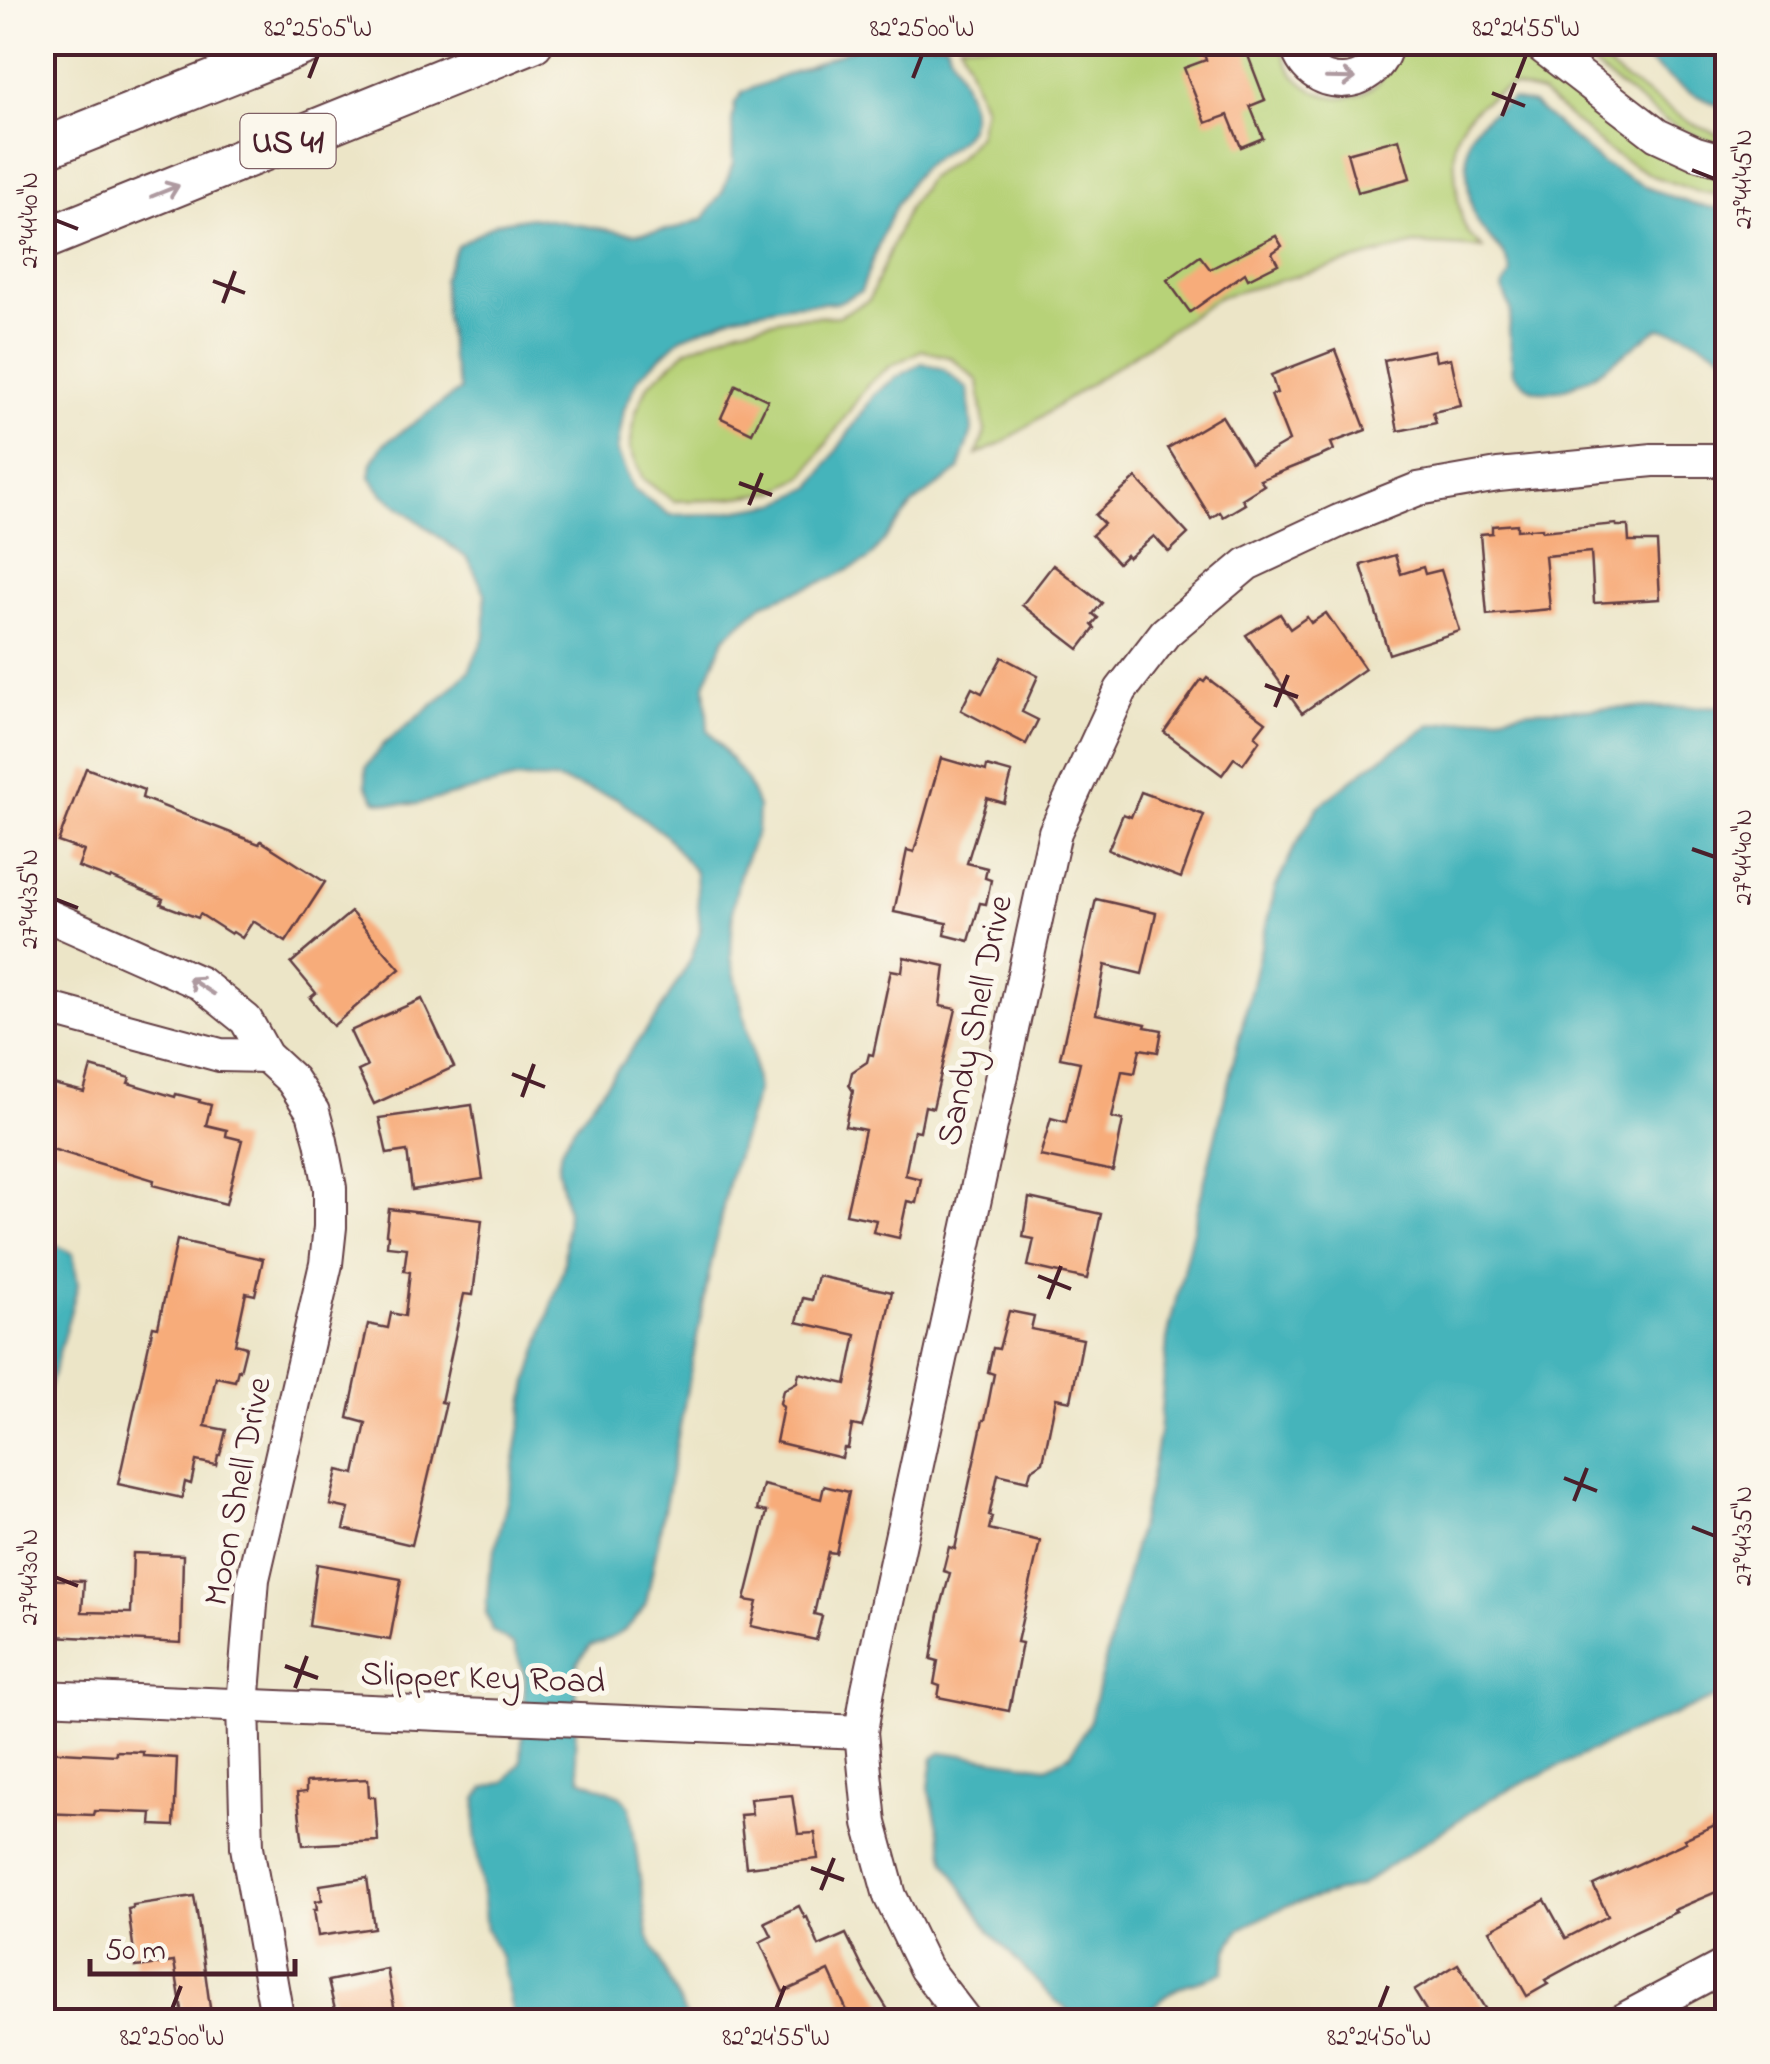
<svg xmlns="http://www.w3.org/2000/svg" width="1770" height="2064" font-family="'Indie Flower',sans-serif">
	<rect width="100%" height="100%" fill="#fbf7ec"/>
	<filter id="ink" filterUnits="userSpaceOnUse"><feTurbulence type="fractalNoise" baseFrequency=".01" numOctaves="2"/><feDisplacementMap in="SourceGraphic" scale="20" xChannelSelector="R" yChannelSelector="G"/><feConvolveMatrix kernelMatrix="1 2 1 2 8 2 1 2 1" color-interpolation-filters="sRGB"/></filter>
	<filter id="wash" filterUnits="userSpaceOnUse"><feTurbulence type="fractalNoise" baseFrequency=".0048" numOctaves="4" result="noise"/><feDisplacementMap in="SourceGraphic" scale="40" xChannelSelector="R" yChannelSelector="G"/><feGaussianBlur stdDeviation="2.25" result="paint"/><feColorMatrix in="noise" values="0 0 0 0 0 0 0 0 0 0 0 0 0 0 0 0 0 1.4 0 .05"/><feComposite in="paint" operator="in"/></filter>
	<g filter="url(#wash)">
		<rect width="100%" height="100%" fill="#ece5c7"/>
		<!-- green -->
		<g fill="#b7d278" stroke="#807852" stroke-width="2.5">
			<path d="M 960,43 L 1281,43 C 1283,53 1286,63 1292,72 C 1309,96 1346,106 1371,88 C 1383,80 1392,62 1400,50 C 1437,41 1481,36 1517,48 L 1648,148 L 1727,178 L 1727,196 L 1696,191 L 1653,176 L 1609,151 L 1541,93 L 1512,86 C 1492,94 1461,115 1456,138 C 1452,156 1457,215 1467,231 C 1470,237 1478,243 1483,248 L 1415,244 L 1219,297 L 1004,442 L 977,455 L 985,432 L 978,381 L 952,358 L 922,350 L 889,367 L 868,384 L 804,476 L 775,492 L 714,500 L 674,501 L 643,479 L 630,448 L 636,412 L 648,385 L 688,349 L 739,328 L 788,318 L 839,316 L 869,300 L 908,208 L 929,178 L 958,158 L 978,135 L 984,108 Z"/>
			<polygon points="1563,43 1579,43 1624,79 1689,122 1723,137 1727,136 1727,145 1702,138 1665,121"/>
		</g>
		<!-- water -->
		<g fill="#44b4bb" stroke="#476a73" stroke-width="2.5">
			<path d="M 866,43 L 946,43 C 953,61 973,98 972,116 C 969,145 935,152 919,171 C 890,205 877,250 861,291 L 839,302 L 788,305 L 736,315 L 682,337 L 639,377 L 624,409 L 617,451 L 633,489 L 670,515 L 714,514 L 777,504 L 812,487 L 874,395 L 894,379 L 922,363 L 943,369 L 968,389 L 972,431 L 959,470 L 913,504 L 868,560 L 830,579 L 764,603 L 725,637 L 705,684 L 708,730 L 746,779 L 758,807 L 757,831 L 740,873 L 733,907 L 731,957 L 753,1056 L 757,1091 L 728,1183 L 709,1274 L 646,1604 C 630,1629 619,1638 590,1645 L 577,1663 L 575,1753 L 581,1779 L 621,1796 L 630,1807 L 648,1935 L 688,2021 L 514,2021 L 501,1958 L 486,1929 L 475,1833 L 477,1799 L 484,1788 L 505,1782 L 521,1762 L 525,1677 L 514,1645 L 492,1631 L 486,1612 L 489,1574 L 511,1485 L 528,1382 L 564,1265 L 567,1211 L 558,1168 L 561,1149 L 574,1127 L 657,1016 L 690,961 L 700,932 L 696,873 L 665,835 L 617,798 L 557,780 L 517,779 L 417,804 L 395,804 L 376,801 L 366,785 L 366,767 L 384,744 L 439,700 L 469,671 L 485,635 L 485,593 L 468,559 L 384,495 L 370,477 L 372,463 L 383,445 L 460,390 L 451,357 L 445,312 L 443,279 L 457,246 L 496,223 L 531,217 L 634,234 L 674,229 L 703,219 L 723,191 L 733,163 L 732,122 L 735,103 L 743,92 Z"/>
			<path d="M 1624,43 L 1727,43 L 1727,108 C 1689,98 1655,67 1624,43 Z"/>
			<path d="M 1512,99 L 1533,104 L 1602,163 L 1648,188 L 1692,204 L 1727,210 L 1727,356 L 1684,333 L 1659,328 C 1628,348 1571,404 1531,389 C 1525,386 1518,377 1513,373 L 1509,330 L 1511,310 L 1504,293 L 1503,286 L 1511,274 C 1505,244 1488,243 1477,221 C 1468,203 1461,145 1474,129 C 1484,117 1499,108 1512,99 Z"/>
			<path d="M 1727,706 L 1727,1693 L 1625,1735 L 1490,1799 L 1359,1886 L 1286,1906 L 1240,1929 L 1228,1949 L 1223,1972 C 1210,1980 1198,1980 1185,1985 C 1165,1993 1154,2005 1142,2021 L 1084,2021 L 1056,2002 L 990,1932 L 946,1862 L 929,1787 L 933,1758 L 942,1752 L 1047,1767 L 1071,1754 L 1090,1720 L 1148,1492 L 1159,1434 L 1167,1340 L 1174,1308 L 1275,889 L 1295,846 L 1318,807 L 1368,767 L 1431,725 L 1531,710 Z"/>
			<polygon points="43,1238 73,1254 78,1285 43,1409"/>
		</g>
		<g id="blocks">
			<!-- building -->
			<g fill="#f7ac7a">
				<polygon points="1200,42 1225,42 1228,51 1244,45 1265,100 1250,106 1263,138 1241,147 1228,115 1206,123 1184,68 1206,60"/>
				<polygon points="1399,139 1410,178 1358,192 1347,153"/>
				<polygon points="1276,236 1282,246 1272,253 1278,264 1248,279 1245,273 1190,312 1167,280 1200,256 1210,269"/>
				<polygon points="1335,350 1366,430 1331,443 1334,450 1323,455 1260,480 1264,485 1242,499 1245,504 1223,517 1220,512 1211,518 1168,448 1222,416 1251,463 1289,441 1271,395 1277,393 1271,375"/>
				<polygon points="1434,350 1436,361 1451,358 1461,406 1433,412 1436,423 1398,431 1384,360"/>
				<polygon points="736,385 768,400 752,433 721,418"/>
				<polygon points="1136,478 1188,534 1169,552 1154,536 1128,558 1126,555 1118,563 1092,535 1104,524 1095,515"/>
				<polygon points="1517,524 1517,530 1542,528 1542,531 1616,524 1616,526 1628,526 1629,542 1657,542 1660,599 1594,603 1591,552 1545,556 1550,609 1487,615 1480,534 1492,533 1492,526"/>
				<polygon points="1395,555 1401,574 1423,567 1425,574 1441,570 1460,631 1389,654 1361,565"/>
				<polygon points="1053,565 1102,603 1093,614 1098,618 1092,625 1095,628 1079,649 1022,605"/>
				<polygon points="1326,613 1365,669 1302,713 1246,635 1280,614 1290,629 1307,617 1311,623"/>
				<polygon points="1002,657 1038,676 1022,712 1038,720 1026,744 961,710 972,688 982,693"/>
				<polygon points="1207,678 1266,722 1255,736 1260,740 1243,764 1234,758 1222,775 1164,732 1201,680 1204,682"/>
				<polygon points="941,758 986,771 987,766 1012,773 1004,803 987,798 967,863 987,868 985,878 991,880 986,904 980,903 969,941 945,935 947,923 894,912 907,850 914,852"/>
				<polygon points="86,768 144,790 142,798 259,844 261,841 325,882 286,942 253,921 242,938 233,932 231,934 200,914 198,918 161,904 163,899 111,877 110,879 78,867 84,851 58,842"/>
				<polygon points="1141,792 1204,815 1181,878 1108,850 1123,814 1131,817"/>
				<polygon points="1096,899 1156,913 1142,974 1105,965 1096,1014 1146,1024 1145,1027 1162,1030 1158,1052 1140,1049 1135,1073 1122,1071 1112,1118 1123,1120 1113,1171 1040,1156 1051,1118 1066,1122 1080,1062 1060,1058"/>
				<polygon points="351,912 400,969 333,1026 310,998 316,993 291,963"/>
				<polygon points="904,957 945,966 940,1006 956,1009 933,1108 925,1106 920,1131 914,1130 905,1175 921,1179 916,1203 907,1201 899,1238 873,1232 876,1220 846,1214 865,1130 845,1126 853,1091 849,1085 852,1072 867,1062 869,1054 873,1055 891,970 902,972"/>
				<polygon points="422,999 454,1067 374,1104 358,1071 367,1067 350,1031"/>
				<polygon points="91,1067 130,1078 128,1083 175,1097 176,1094 200,1100 199,1102 211,1105 206,1125 227,1130 226,1136 242,1140 226,1204 153,1185 154,1180 42,1146 42,1081 84,1092"/>
				<polygon points="472,1105 483,1179 412,1190 407,1151 387,1154 379,1118"/>
				<polygon points="1029,1198 1101,1214 1087,1279 1028,1266 1034,1239 1023,1237"/>
				<polygon points="389,1209 482,1220 473,1295 464,1294 441,1402 446,1403 412,1545 344,1529 349,1509 330,1505 338,1470 355,1474 366,1423 348,1418 368,1324 388,1328 391,1313 405,1316 410,1272 404,1271 407,1248 387,1246 388,1235 386,1234"/>
				<polygon points="177,1240 263,1259 255,1295 246,1293 235,1344 246,1347 240,1371 238,1370 235,1381 216,1377 205,1426 226,1430 220,1455 218,1455 216,1465 196,1461 191,1484 185,1482 182,1498 118,1484 153,1326 158,1327"/>
				<polygon points="818,1276 892,1292 866,1415 862,1427 852,1425 848,1448 844,1448 842,1458 776,1442 783,1407 780,1403 783,1390 797,1382 799,1373 846,1384 856,1335 797,1322 803,1298 812,1300"/>
				<polygon points="1009,1311 1034,1316 1031,1329 1083,1339 1071,1401 1056,1398 1043,1462 1031,1470 1028,1481 998,1474 989,1516 992,1517 989,1529 1040,1541 1017,1642 1022,1643 1009,1711 938,1697 940,1686 934,1684 938,1661 931,1659 939,1614 950,1573 943,1571 949,1547 955,1549 983,1420 985,1420 994,1374 988,1372 993,1348 999,1349"/>
				<polygon points="763,1485 821,1499 824,1486 849,1492 836,1553 828,1552 814,1614 822,1616 816,1640 751,1626 757,1602 745,1600 767,1512 757,1510"/>
				<polygon points="133,1553 183,1555 181,1643 54,1636 55,1624 42,1623 42,1579 84,1581 82,1612 131,1613"/>
				<polygon points="317,1564 401,1579 390,1640 309,1626"/>
				<polygon points="42,1751 116,1755 116,1751 143,1752 143,1756 177,1758 174,1826 151,1825 152,1813 94,1811 93,1815 42,1813"/>
				<polygon points="368,1779 369,1797 375,1797 378,1841 303,1845 297,1793 306,1792 306,1782"/>
				<polygon points="792,1795 798,1834 815,1833 818,1859 746,1867 740,1815 752,1814 750,1799"/>
				<polygon points="1728,1819 1728,1887 1674,1910 1676,1912 1635,1931 1545,1980 1548,1984 1527,1996 1490,1930 1545,1900 1566,1938 1608,1916 1593,1885 1686,1842 1684,1839"/>
				<polygon points="367,1878 374,1928 318,1936 314,1910 317,1910 316,1901 322,1900 320,1885"/>
				<polygon points="194,1896 197,1913 212,2022 184,2022 174,1962 136,1967 128,1909 133,1908 133,1905"/>
				<polygon points="799,1906 805,1918 807,1917 819,1946 846,1934 865,1973 890,2013 876,2022 852,2022 829,1971 783,1992 760,1942 772,1936 765,1922"/>
				<polygon points="1458,1964 1486,2010 1466,2022 1433,2022 1414,1991"/>
				<polygon points="387,1969 397,2022 338,2022 328,1981"/>
			</g>
		</g>
	</g>
	<g filter="url(#ink)">
		<use href="#blocks" fill-opacity="0" stroke="#623d42" stroke-width="2.5"/>
		<g fill="none" stroke-linecap="round" stroke-linejoin="round">
			<defs>
				<g id="minor">
					<path d="M 1296,42 C 1306,94 1377,94 1387,42"/>
					<polyline points="1536,42 1657,135 1696,153 1728,162"/>
					<polyline points="42,916 49,916 200,983 246,1020 266,1056 292,1080 313,1112 321,1141 330,1188 330,1227 326,1264 253,1579 243,1706 247,1847 278,2022"/>
					<polyline points="42,1007 220,1055 266,1056"/>
					<polyline points="42,1697 861,1732"/>
					<polyline points="966,2022 925,1968 890,1896 870,1823 861,1732 868,1689 1055,832 1121,690 1165,633 1247,564 1339,521 1418,489 1498,475 1653,460 1728,460"/>
					<polyline points="1619,2022 1728,1964"/>
				</g>
				<g id="major">
					<polyline points="42,149 310,42"/>
					<polyline points="42,240 533,42"/>
				</g>
			</defs>
			<!-- minor casing -->
			<use href="#minor" stroke="#623d42" stroke-width="36"/>
			<!-- major casing -->
			<use href="#major" stroke="#623d42" stroke-width="44"/>
			<!-- minor -->
			<use href="#minor" stroke="#fff" stroke-width="32"/>
			<!-- major -->
			<use href="#major" stroke="#fff" stroke-width="40"/>
		</g>
		<!-- one-way arrows -->
		<defs><path id="oneway-shaft" d="M-6 0H5M1.5-3L5.5 0L1.5 3" fill="none" stroke-width="1.6" stroke-linecap="round" stroke-linejoin="round" transform="scale(2.5)"/></defs>
		<g stroke="#ae9aa0">
			<use href="#oneway-shaft" transform="translate(1341 78) rotate(1)"/>
			<use href="#oneway-shaft" transform="translate(165 191) rotate(-22)"/>
			<use href="#oneway-shaft" transform="translate(201 986) rotate(-147)"/>
		</g>
	</g>
	<!-- ticks -->
	<path fill="none" stroke="#4a1f2b" stroke-width="4" d="M 309,78 L 318,55M 913,78 L 922,55M 1517,78 L 1526,55M 1492,93 L 1525,106M 1502,116 L 1515,83M 1692,170 L 1715,179M 55,220 L 78,229M 213,281 L 245,293M 223,303 L 235,271M 739,483 L 772,495M 749,505 L 762,473M 1265,685 L 1298,697M 1275,707 L 1288,675M 1692,849 L 1715,857M 55,899 L 78,908M 512,1074 L 545,1087M 522,1097 L 534,1064M 1038,1276 L 1071,1289M 1048,1299 L 1061,1266M 1564,1478 L 1597,1491M 1574,1501 L 1587,1468M 1692,1527 L 1715,1536M 55,1577 L 78,1586M 285,1666 L 318,1678M 295,1688 L 307,1656M 811,1868 L 844,1880M 821,1890 L 834,1858M 172,2009 L 181,1986M 776,2009 L 785,1986M 1379,2009 L 1388,1986"/>
	<g text-anchor="middle" stroke-width="10" stroke-linejoin="round" paint-order="stroke">
		<!-- shield labels -->
		<rect fill="#fbf7ec" stroke="#7f6065" stroke-width="2.5" x="240.5" y="114" width="95" height="54" rx="8"/>
		<g font-size="32" font-weight="bold" fill="#4a1f2b">
			<text x="288" y="152">US 41</text>
		</g>
		<!-- street labels -->
		<g font-size="35" fill="#4a1f2b" stroke="#fbf7ec">
			<text transform="translate(973 1020) rotate(-78)" y="12">Sandy Shell Drive</text>
			<text transform="translate(236 1491) rotate(-79)" y="12">Moon Shell Drive</text>
			<text transform="translate(483 1676) rotate(2)" y="12">Slipper Key Road</text>
		</g>
	</g>
	<!-- margin -->
	<rect width="1770" height="2064" fill="none" stroke="#fbf7ec" stroke-width="110"/>
	<!-- scale -->
	<path d="M90 1959v15h205v-15" fill="none" stroke="#4a1f2b" stroke-width="5"/>
	<text x="105" y="1959" font-size="30" fill="#4a1f2b" stroke="#fbf7ec" stroke-width="8" paint-order="stroke">50 m</text>
	<rect x="55" y="55" width="1660" height="1954" fill="none" stroke="#4a1f2b" stroke-width="4"/>
	<g font-size="25" text-anchor="middle" fill="#4a1f2b">
		<text x="318" y="36">82°25'05"W</text>
		<text x="922" y="36">82°25'00"W</text>
		<text x="1526" y="36">82°24'55"W</text>
		<text transform="translate(1742 179) rotate(-90)" y="9">27°44'45"N</text>
		<text transform="translate(28 220) rotate(-90)" y="9">27°44'40"N</text>
		<text transform="translate(1742 857) rotate(-90)" y="9">27°44'40"N</text>
		<text transform="translate(28 899) rotate(-90)" y="9">27°44'35"N</text>
		<text transform="translate(1742 1536) rotate(-90)" y="9">27°44'35"N</text>
		<text transform="translate(28 1577) rotate(-90)" y="9">27°44'30"N</text>
		<text x="172" y="2045">82°25'00"W</text>
		<text x="776" y="2045">82°24'55"W</text>
		<text x="1379" y="2045">82°24'50"W</text>
	</g>
</svg>
